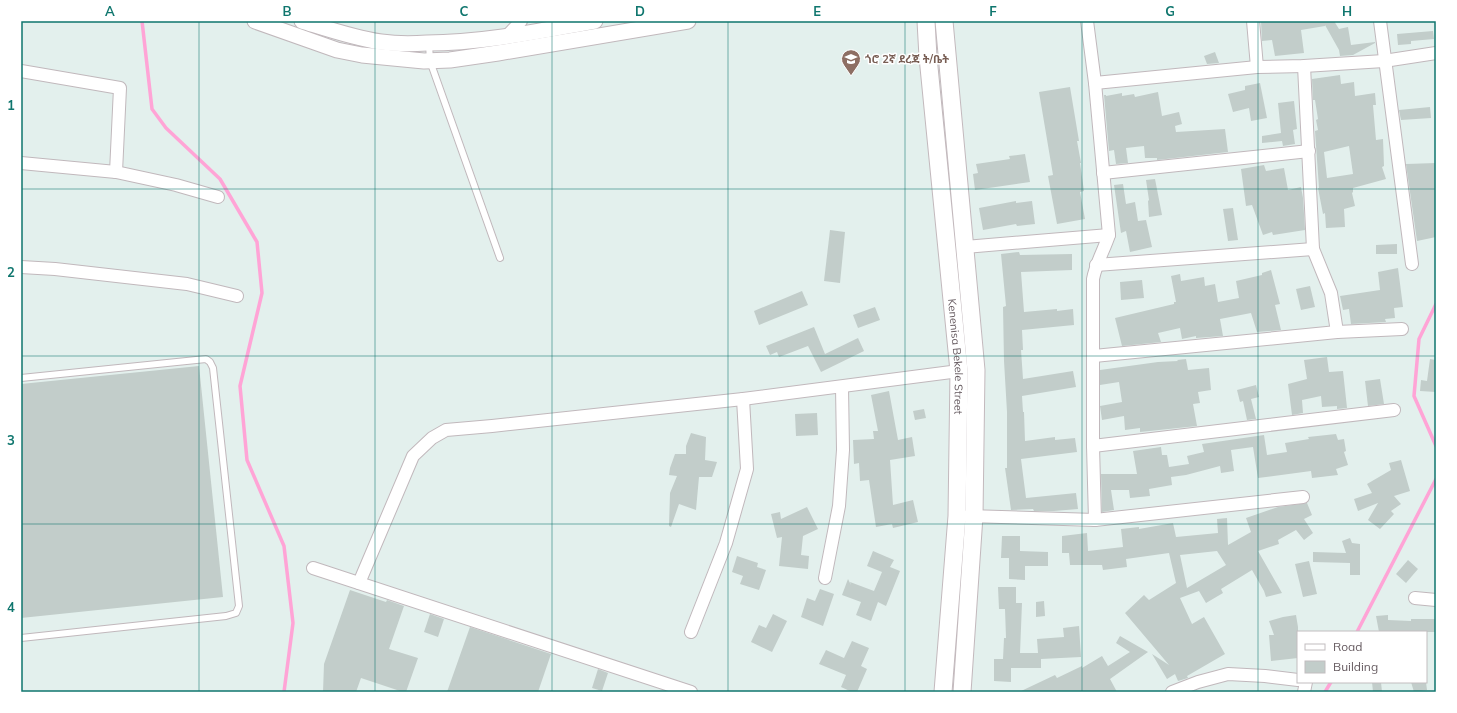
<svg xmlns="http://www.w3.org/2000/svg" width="1457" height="713" font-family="Mulish,'Noto Sans Ethiopic',sans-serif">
	<rect width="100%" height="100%" fill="#e3f0ed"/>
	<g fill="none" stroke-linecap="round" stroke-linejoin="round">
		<!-- stream -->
		<g stroke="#ffa4d6" stroke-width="3.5">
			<polyline points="142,21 152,109 166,128 220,179 257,242 262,293 240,386 247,460 284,546 293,623 284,692"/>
			<polyline points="1436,304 1419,339 1414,396 1436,446"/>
			<polyline points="1357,632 1436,479"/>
			<polyline points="1325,692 1331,682"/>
		</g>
	</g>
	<!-- building -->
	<g fill="#c2cdca" fill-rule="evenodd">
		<polygon points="1261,21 1334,21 1339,29 1348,27 1351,45 1375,42 1375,43 1353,55 1340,56 1339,50 1325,25 1325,26 1301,30 1304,53 1275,56 1272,40 1262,41"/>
		<polygon points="1433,31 1434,39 1411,41 1411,44 1398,45 1397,34"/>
		<polygon points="1215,52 1219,63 1207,64 1204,56"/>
		<path d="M 1340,75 L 1341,84 L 1354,82 L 1355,96 L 1375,93 L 1376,105 L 1373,105 L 1376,140 L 1383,139 L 1384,166 L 1382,167 L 1386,179 L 1353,188 L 1353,192 L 1352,193 L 1355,206 L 1344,209 L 1345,227 L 1326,228 L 1325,213 L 1323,214 L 1318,188 L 1319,188 L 1315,131 L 1318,130 L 1316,120 L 1318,119 L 1315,100 L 1313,100 L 1312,79 ZM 1349,146 L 1353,174 L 1327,178 L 1324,152 Z"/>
		<polygon points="1260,83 1267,118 1251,121 1249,108 1233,112 1228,94 1245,90 1245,86"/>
		<polygon points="1070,87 1079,141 1077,141 1081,163 1080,163 1084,191 1080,192 1085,219 1057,224 1048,176 1053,175 1039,92"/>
		<polygon points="1158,92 1162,116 1179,112 1182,124 1175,126 1176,132 1225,129 1228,152 1157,160 1157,158 1145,158 1144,146 1126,148 1128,163 1116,164 1114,150 1109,151 1104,95 1106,95 1106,96 1122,93 1122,96 1134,94 1135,97"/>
		<polygon points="1294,101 1297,129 1293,130 1295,144 1283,146 1282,141 1262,143 1262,136 1281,133 1278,103"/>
		<polygon points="1430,107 1431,118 1401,120 1399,110"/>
		<polygon points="1025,154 1030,182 975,190 973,174 978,173 976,164 1010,159 1009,156"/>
		<polygon points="1436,163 1436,237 1417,241 1406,164"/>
		<polygon points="1264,165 1266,171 1284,168 1288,190 1301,187 1303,198 1305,230 1273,235 1272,232 1263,235 1252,205 1246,206 1241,169"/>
		<polygon points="1155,179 1162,215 1149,217 1148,201 1149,200 1146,180"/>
		<polygon points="1123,184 1126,204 1135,202 1138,221 1146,220 1152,247 1130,252 1126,231 1121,233 1114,185"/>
		<polygon points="1016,201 1016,203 1032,201 1035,224 1017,226 1016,224 983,230 979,208"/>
		<polygon points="1233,208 1238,240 1228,241 1223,209"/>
		<polygon points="830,230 845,232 840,283 824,281"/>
		<polygon points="1397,244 1397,254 1376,254 1376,245"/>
		<polygon points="1019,252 1020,255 1072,254 1072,270 1021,272 1024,312 1057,309 1057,311 1073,309 1074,325 1022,330 1023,350 1021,350 1023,379 1073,371 1076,387 1022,396 1023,412 1024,412 1025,441 1055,437 1055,440 1075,438 1077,452 1021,459 1026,498 1076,493 1078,509 1054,511 1034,511 1033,509 1011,510 1005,468 1007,468 1007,412 1004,361 1003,307 1006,306 1001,254"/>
		<polygon points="1398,268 1403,307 1394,308 1395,318 1385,319 1386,322 1351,324 1349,309 1343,310 1340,296 1380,290 1378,272"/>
		<polygon points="1271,270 1280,304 1275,305 1281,330 1257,332 1251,313 1220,319 1223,336 1196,338 1196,336 1182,339 1180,328 1158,333 1161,342 1122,346 1115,318 1174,304 1174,302 1176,302 1171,276 1180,274 1181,281 1204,277 1205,286 1215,284 1218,302 1239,298 1236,281 1262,275 1262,273"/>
		<polygon points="1142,280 1144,298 1121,300 1120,282"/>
		<polygon points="1310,286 1315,307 1301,310 1296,289"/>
		<polygon points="802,291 808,305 759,325 754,311"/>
		<polygon points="875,307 880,320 858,328 853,315"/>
		<polygon points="814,327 825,354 858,338 864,351 821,372 808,346 779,357 777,352 770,355 766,346"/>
		<polygon points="1327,357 1329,372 1343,371 1347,408 1337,409 1337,406 1322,407 1321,396 1302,400 1303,413 1292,415 1288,384 1307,379 1304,360"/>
		<polygon points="1186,359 1188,370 1209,368 1211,390 1198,392 1200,403 1193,404 1197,426 1140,432 1140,428 1125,430 1124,416 1102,420 1100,406 1122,402 1119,382 1100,385 1100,370 1158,362 1178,361 1177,360"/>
		<polygon points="1430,359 1436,360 1436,392 1420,391 1421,380 1427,381"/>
		<polygon points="199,366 223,597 21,618 21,384"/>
		<polygon points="1380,379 1384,404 1368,406 1365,381"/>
		<polygon points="1256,385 1259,397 1251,399 1256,419 1247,420 1243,401 1240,402 1237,390"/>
		<polygon points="889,391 898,440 912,437 915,456 890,460 893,505 913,500 918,522 893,528 892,524 876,527 869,480 860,481 859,463 854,464 853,440 874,439 873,431 878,431 871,395"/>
		<polygon points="924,409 926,418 915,420 913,411"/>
		<polygon points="817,413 818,435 796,436 795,414"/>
		<polygon points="691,433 706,437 705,460 717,462 712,477 699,477 696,510 679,504 671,527 669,526 670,493 677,476 669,475 670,468 675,454 686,454 686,446"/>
		<polygon points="1336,434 1338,440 1344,439 1346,451 1344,452 1348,465 1336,469 1338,475 1312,478 1311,471 1258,478 1253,447 1231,450 1234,471 1221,473 1220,466 1186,475 1171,477 1172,485 1149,489 1150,496 1130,498 1129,490 1111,490 1114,510 1102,512 1101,474 1137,474 1133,451 1161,447 1162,455 1167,455 1169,467 1189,464 1187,456 1204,452 1202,444 1264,435 1267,455 1287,452 1285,443 1309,439 1308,437"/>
		<polygon points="1401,460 1410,491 1394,496 1401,504 1391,511 1394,514 1380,529 1368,520 1378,503 1358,511 1354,499 1372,493 1367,484 1391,470 1389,463"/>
		<path d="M 1307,503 L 1312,515 L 1304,519 L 1313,533 L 1304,540 L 1296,530 L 1278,540 L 1279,544 L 1258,551 L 1282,593 L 1266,597 L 1264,591 L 1252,570 L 1221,589 L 1223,593 L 1206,603 L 1199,591 L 1180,598 L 1192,624 L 1204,617 L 1225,654 L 1187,676 L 1188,678 L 1178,681 L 1175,674 L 1167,679 L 1152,654 L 1169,665 L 1125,613 L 1144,595 L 1149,600 L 1176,583 L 1169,553 L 1126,559 L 1127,567 L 1103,570 L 1102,565 L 1070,565 L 1069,553 L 1062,553 L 1062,536 L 1087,533 L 1088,551 L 1123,547 L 1121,529 L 1139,527 L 1139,529 L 1173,523 L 1176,537 L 1218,533 L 1217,519 L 1227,518 L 1228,545 L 1251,532 L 1246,518 L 1278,507 ZM 1217,551 L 1226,565 L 1187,588 L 1180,555 Z"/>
		<polygon points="807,507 818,529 803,536 801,555 809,556 808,569 779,566 782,537 777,538 771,514 780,512 781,519"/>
		<polygon points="1002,536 1020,536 1020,551 1048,552 1048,566 1025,566 1025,580 1009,579 1009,558 1001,558"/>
		<polygon points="1350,538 1352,543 1360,544 1360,575 1350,575 1350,563 1313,562 1313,552 1346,553 1342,541"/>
		<polygon points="873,551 894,560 890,567 900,571 886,606 878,602 871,621 856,615 861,602 842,595 848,579 851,585 850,582 874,591 882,572 867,566"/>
		<polygon points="737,556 758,563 757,567 766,570 759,590 740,584 743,576 732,572"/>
		<polygon points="1408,560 1418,569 1406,583 1396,574"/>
		<polygon points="1309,561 1317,594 1303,597 1295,564"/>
		<polygon points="998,587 1016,587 1016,603 1022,603 1020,653 1038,653 1037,639 1064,637 1063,628 1079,626 1081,657 1041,659 1041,668 1011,668 1011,682 994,681 994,659 1003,659 1004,638 1006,638 1005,609 999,609"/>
		<polygon points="820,589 834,594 823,626 801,617 807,598 815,601"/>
		<polygon points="350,590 386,602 387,600 404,606 389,649 418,658 406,692 403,692 361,678 356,692 323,692 324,664"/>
		<polygon points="1044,601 1045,616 1036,617 1036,602"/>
		<polygon points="430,614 444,619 438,637 424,632"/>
		<polygon points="773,614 787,621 772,652 751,642 759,625 766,628"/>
		<polygon points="1296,615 1298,627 1298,658 1271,661 1269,635 1274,635 1269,621 1283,617"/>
		<polygon points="1388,615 1388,620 1411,621 1411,619 1436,619 1436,632 1379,632 1376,616"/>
		<polygon points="470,627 551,654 538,692 447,692"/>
		<polygon points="1120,636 1148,652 1110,679 1117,692 1019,692 1055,675 1057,678 1082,666 1082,668 1102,656 1108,666 1130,652 1116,643"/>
		<polygon points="852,641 869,648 861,666 867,669 857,692 852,692 841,687 846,675 819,664 826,650 844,658"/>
		<polygon points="598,669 608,673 602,691 592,688"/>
		<polygon points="1372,682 1381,682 1382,692 1373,692"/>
		<polygon points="1411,682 1426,682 1427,690 1414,692"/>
	</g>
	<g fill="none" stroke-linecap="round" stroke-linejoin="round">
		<defs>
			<g id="service">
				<polyline points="429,44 430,61 500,258"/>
				<polyline points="21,378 206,359 210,362 213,368 239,606 236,613 226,616 21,638"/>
			</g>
			<g id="minor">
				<path d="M 1087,21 L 1095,83 L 1109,235 C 1104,250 1096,263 1093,279 L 1093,446 L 1095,520"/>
				<polyline points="1253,21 1257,67"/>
				<polyline points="1380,21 1412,264"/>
				<polyline points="507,36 521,21"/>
				<polyline points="1304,66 1313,249 1331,293 1337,332"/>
				<polyline points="21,71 120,88 116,172"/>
				<polyline points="1095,83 1257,67 1304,66 1384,61 1436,53"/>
				<polyline points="21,163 116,172 176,185 218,197"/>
				<polyline points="1103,173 1309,151"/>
				<polyline points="965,247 1109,235"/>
				<polyline points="1096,265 1313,249"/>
				<polyline points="21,267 55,269 187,284 237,296"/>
				<polyline points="1094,356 1337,332 1402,329"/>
				<polyline points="1093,446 1394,410"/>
				<polyline points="968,516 1095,520 1303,497"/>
				<polyline points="313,568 691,692"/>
				<polyline points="825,578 839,506 843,450 842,387"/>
				<polyline points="359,583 413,456 432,438 446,430 492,426 743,399 959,371"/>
				<polyline points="1415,598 1436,600"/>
				<polyline points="691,632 726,543 747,469 743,399"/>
				<polyline points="1172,692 1198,682 1228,674 1265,676 1298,680"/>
				<polyline points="1304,692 1306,682"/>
			</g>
			<g id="tertiary">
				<polyline points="255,21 337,50 362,55 424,61 450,60 498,53 688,21"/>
				<path d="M 302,21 C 328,29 354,38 381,42 C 396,44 412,44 427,43 C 483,43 539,31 595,21"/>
			</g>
			<g id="secondary">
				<path id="s1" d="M 926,21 L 928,57 L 959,371 L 957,516 L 943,692"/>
				<polyline points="944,21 976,370 974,516 962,692"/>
			</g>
		</defs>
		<!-- service casing -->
		<use href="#service" stroke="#c1b8bc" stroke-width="8"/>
		<!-- minor casing -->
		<use href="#minor" stroke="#c1b8bc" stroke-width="14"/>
		<!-- tertiary casing -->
		<use href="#tertiary" stroke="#c1b8bc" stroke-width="17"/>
		<!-- secondary casing -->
		<use href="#secondary" stroke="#c3b9bd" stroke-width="19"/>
		<!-- service -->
		<use href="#service" stroke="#fff" stroke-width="6"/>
		<!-- minor -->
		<use href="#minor" stroke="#fff" stroke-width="12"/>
		<!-- tertiary -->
		<use href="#tertiary" stroke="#fff" stroke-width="15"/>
		<!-- secondary -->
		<use href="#secondary" stroke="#fff" stroke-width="17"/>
	</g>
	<!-- grid -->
	<path fill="none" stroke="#0f766e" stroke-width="1" stroke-opacity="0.55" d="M 199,21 L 199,692M 375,21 L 375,692M 552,21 L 552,692M 728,21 L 728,692M 905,21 L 905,692M 1082,21 L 1082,692M 1258,21 L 1258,692M 21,189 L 1436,189M 21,356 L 1436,356M 21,524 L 1436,524"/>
	<!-- icons -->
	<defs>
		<symbol id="school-pin" viewBox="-11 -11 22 30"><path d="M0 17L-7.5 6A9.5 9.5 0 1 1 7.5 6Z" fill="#8d6e63" stroke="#fff"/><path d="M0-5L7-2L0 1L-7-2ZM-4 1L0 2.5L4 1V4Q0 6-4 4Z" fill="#fff"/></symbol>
	</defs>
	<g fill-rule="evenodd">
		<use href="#school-pin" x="840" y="48" width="22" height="30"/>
	</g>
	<g text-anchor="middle" stroke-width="3" stroke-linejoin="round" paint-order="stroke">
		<!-- education labels -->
		<g font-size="11" font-weight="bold" fill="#785e54" stroke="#fff" text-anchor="start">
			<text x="865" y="63">ጎሮ 2ኛ ደረጃ ት/ቤት</text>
		</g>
		<!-- street labels -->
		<g font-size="11" fill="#665b60" stroke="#fff">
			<text dy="4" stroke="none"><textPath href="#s1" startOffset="337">Kenenisa Bekele Street</textPath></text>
		</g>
	</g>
	<!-- border -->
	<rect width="1457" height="713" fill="none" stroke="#ffffff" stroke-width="44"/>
	<!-- legend -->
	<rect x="1297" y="631" width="130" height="52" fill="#ffffff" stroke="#c2bdbf"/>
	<rect x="1305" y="644" width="20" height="6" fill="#ffffff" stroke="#c2bdbf"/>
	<text x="1333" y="651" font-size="12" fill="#665b60">Road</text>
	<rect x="1305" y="661" width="20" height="12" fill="#c2cdca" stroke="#c2bdbf"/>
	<text x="1333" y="671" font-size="12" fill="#665b60">Building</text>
	<rect x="22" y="22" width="1413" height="669" fill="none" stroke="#0f766e" stroke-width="1.5"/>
	<g font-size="13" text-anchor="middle" font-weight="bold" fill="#0f766e">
		<text x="110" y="16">A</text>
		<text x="287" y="16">B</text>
		<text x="464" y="16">C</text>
		<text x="640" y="16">D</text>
		<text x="817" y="16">E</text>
		<text x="993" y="16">F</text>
		<text x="1170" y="16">G</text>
		<text x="1347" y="16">H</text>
		<text x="11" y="110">1</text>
		<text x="11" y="277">2</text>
		<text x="11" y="445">3</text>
		<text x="11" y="612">4</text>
	</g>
</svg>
